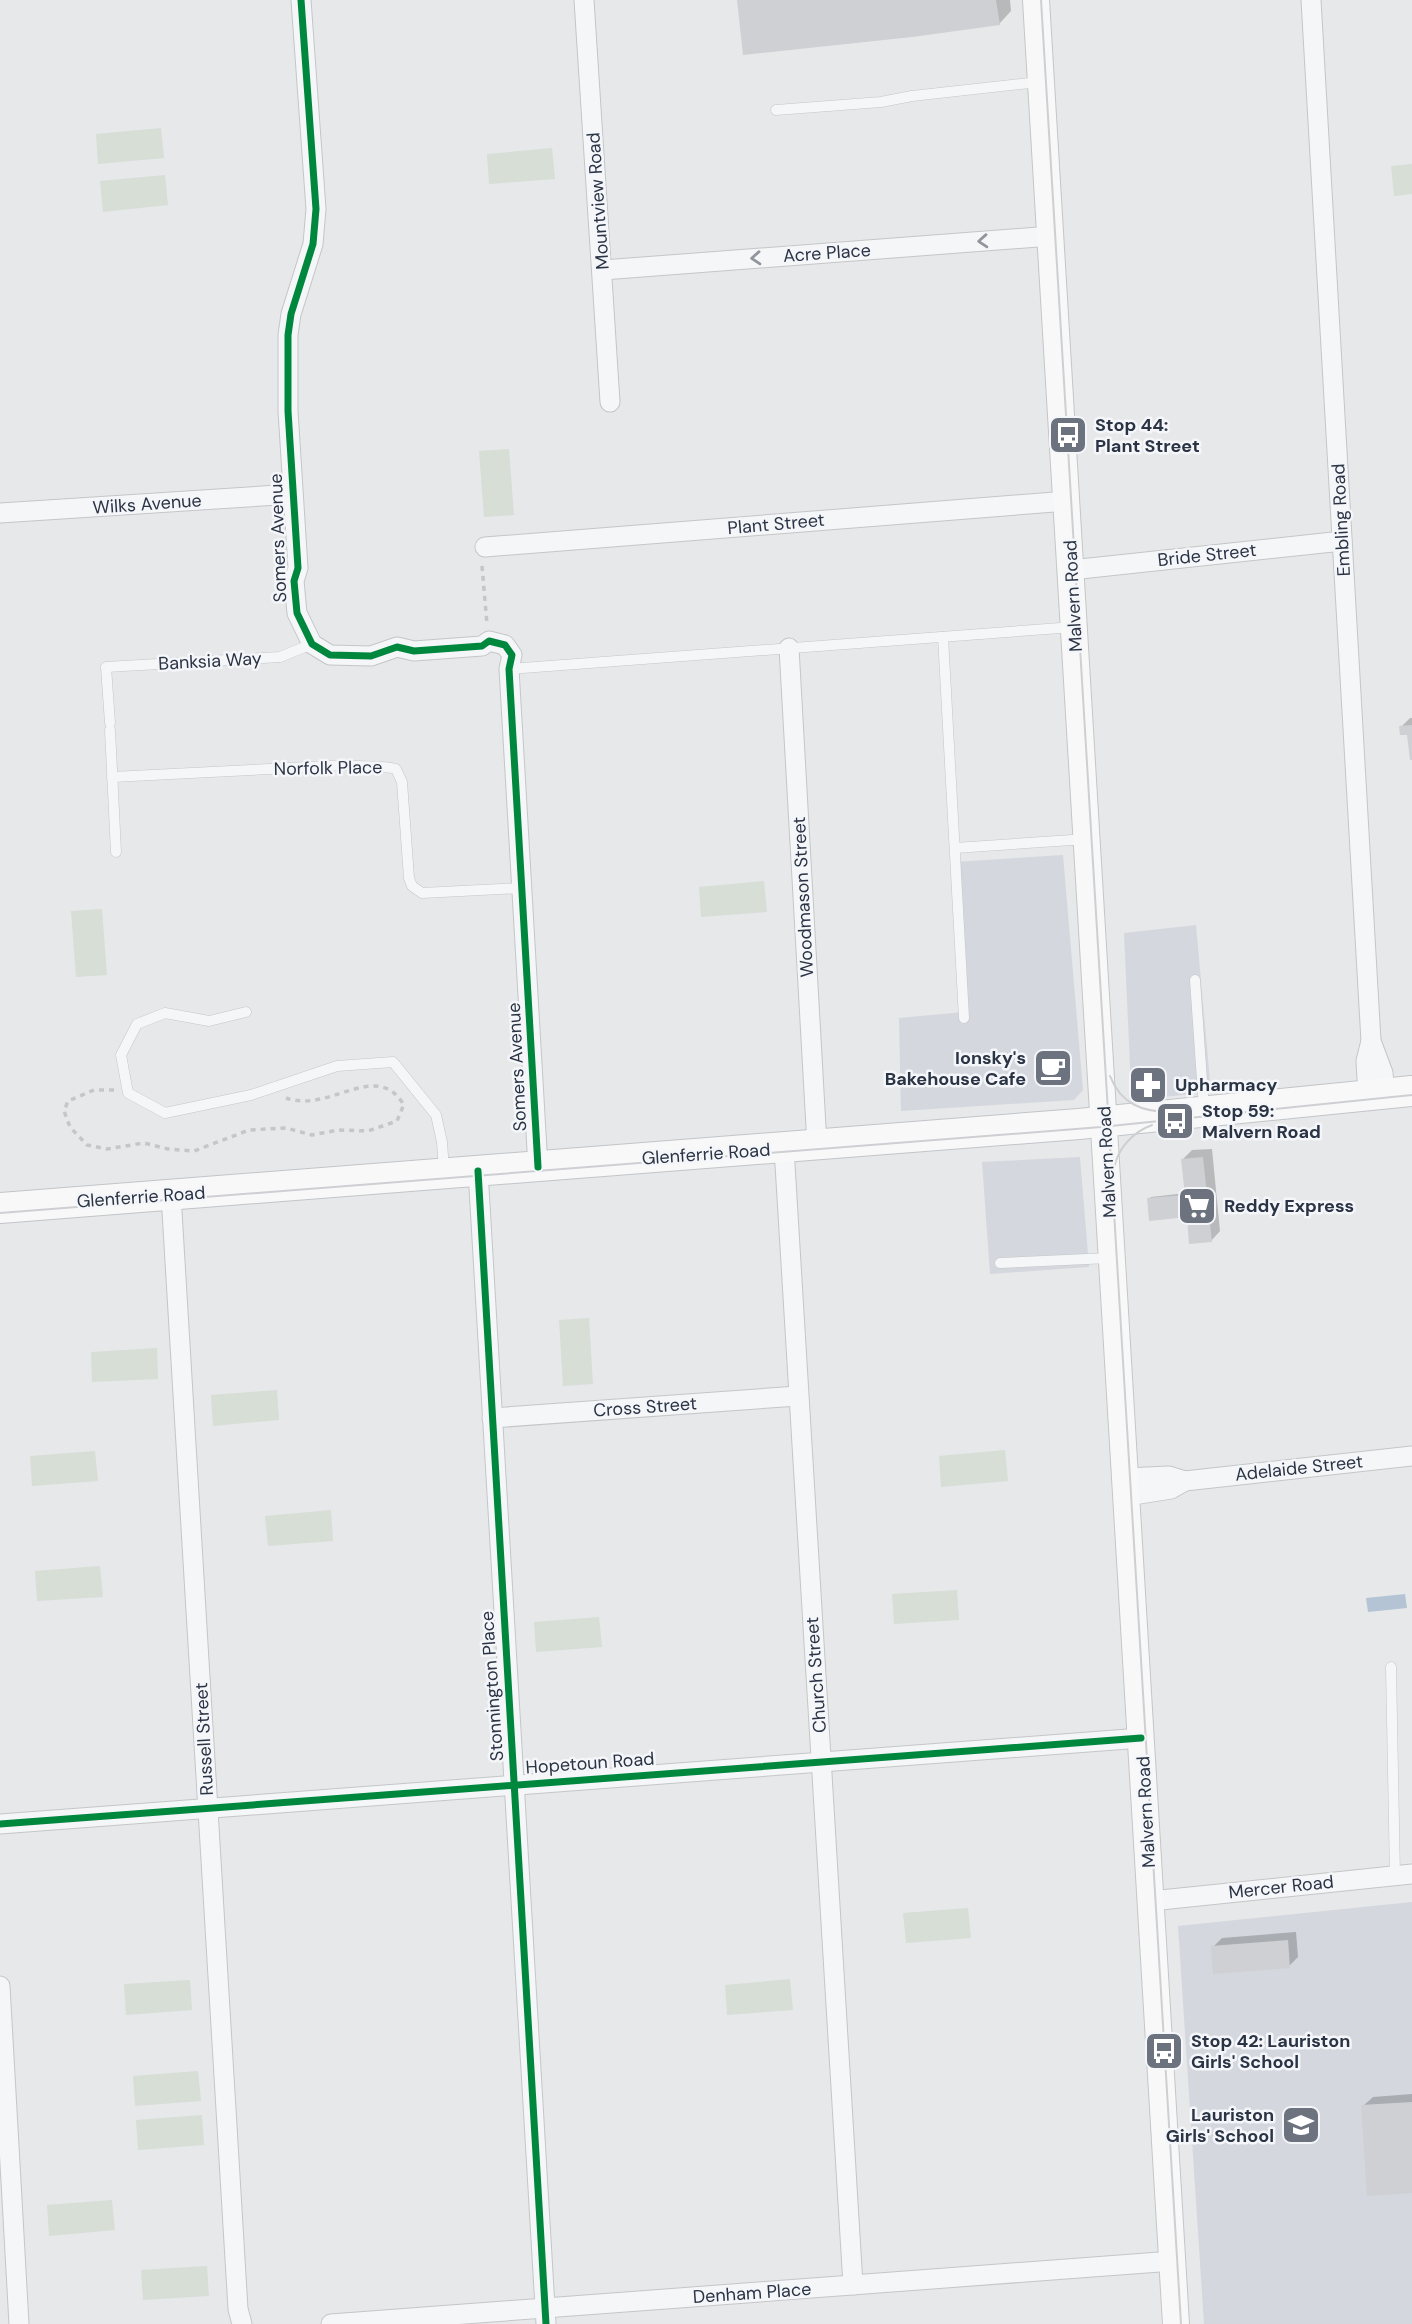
<svg xmlns="http://www.w3.org/2000/svg" width="1412" height="2324" font-family="'DM Sans',sans-serif">
	<rect width="100%" height="100%" fill="#e6e8ea"/>
	<!-- built -->
	<g fill="#d4d7dd">
		<polygon points="1063,855 1083,1090 1074,1100 901,1111 899,1018 964,1012 954,862"/>
		<polygon points="1196,925 1211,1092 1145,1099 1131,1088 1124,933"/>
		<polygon points="1080,1157 1089,1267 990,1274 982,1162"/>
		<polygon points="1412,1902 1412,2324 1204,2324 1178,1926"/>
	</g>
	<!-- green -->
	<g fill="#d6ded6">
		<polygon points="161,128 164,158 98,164 96,134"/>
		<polygon points="552,148 555,179 489,184 487,154"/>
		<polygon points="1412,164 1412,194 1394,196 1391,166"/>
		<polygon points="165,175 168,205 103,212 100,181"/>
		<polygon points="509,449 514,515 484,517 479,451"/>
		<polygon points="764,881 767,912 701,917 699,887"/>
		<polygon points="102,909 107,975 76,977 71,911"/>
		<polygon points="589,1318 593,1384 563,1386 559,1320"/>
		<polygon points="157,1348 158,1379 92,1382 91,1352"/>
		<polygon points="277,1390 279,1420 213,1426 211,1395"/>
		<polygon points="1005,1450 1008,1481 941,1487 939,1456"/>
		<polygon points="95,1451 98,1481 32,1486 30,1456"/>
		<polygon points="331,1510 333,1541 268,1546 265,1516"/>
		<polygon points="100,1566 103,1597 37,1601 35,1571"/>
		<polygon points="957,1590 959,1620 894,1624 892,1594"/>
		<polygon points="599,1617 602,1647 536,1652 534,1622"/>
		<polygon points="968,1908 971,1938 906,1943 903,1913"/>
		<polygon points="790,1979 793,2010 727,2015 725,1985"/>
		<polygon points="190,1980 192,2010 126,2015 124,1984"/>
		<polygon points="198,2071 201,2101 135,2106 133,2076"/>
		<polygon points="202,2115 204,2145 138,2150 136,2120"/>
		<polygon points="112,2200 115,2230 49,2236 47,2205"/>
		<polygon points="207,2266 209,2296 143,2300 141,2270"/>
	</g>
	<!-- water -->
	<polygon fill="#b4c4d5" points="1405,1594 1407,1608 1368,1612 1366,1598"/>
	<!-- shadow -->
	<g fill="#0003">
		<polygon points="739,0 1010,0 1011,11 999,24"/>
		<polygon points="1410,718 1412,718 1412,758 1408,733 1401,727"/>
		<polygon points="1212,1149 1220,1231 1211,1241 1188,1213 1149,1199 1151,1197 1186,1193 1183,1159 1192,1150"/>
		<polygon points="1296,1932 1298,1957 1289,1966 1213,1947 1222,1938"/>
		<polygon points="1412,2094 1412,2191 1363,2106 1373,2097"/>
	</g>
	<!-- building -->
	<g fill="#ced0d3">
		<polygon points="737,0 996,0 1000,25 912,37 743,55"/>
		<polygon points="1412,725 1412,760 1410,760 1407,735 1400,735 1399,726"/>
		<polygon points="1203,1157 1212,1242 1189,1244 1187,1217 1149,1221 1147,1198 1185,1195 1181,1159"/>
		<polygon points="1288,1940 1290,1968 1213,1974 1211,1946"/>
		<polygon points="1412,2102 1412,2193 1367,2196 1361,2105"/>
	</g>
	<g fill="none" stroke-linecap="round" stroke-linejoin="round">
		<defs>
			<g id="lane">
				<polyline points="776,110 881,102 912,96 1039,82"/>
				<polyline points="943,637 964,1018"/>
				<polyline points="509,669 1074,627"/>
				<polyline points="110,723 106,667 280,657 312,644"/>
				<polyline points="110,730 116,852"/>
				<path d="M 112,777 L 348,765 C 364,768 380,765 396,769 L 402,782 L 409,878 L 412,886 L 422,893 L 522,888"/>
				<polyline points="955,848 1087,839"/>
				<polyline points="1195,980 1204,1109"/>
				<polyline points="246,1012 209,1021 165,1013 137,1024 121,1055 128,1093 165,1113 251,1095 337,1066 393,1062 436,1115 442,1142 444,1170"/>
				<polyline points="1000,1263 1109,1258"/>
				<polyline points="1391,1667 1395,1876"/>
			</g>
			<g id="street">
				<polyline points="301,0 316,209 313,244 291,314 288,335 288,411 298,568 294,581 297,613 312,644 330,655 371,656 397,647 414,651 482,646 489,641 505,645 512,655 509,669 538,1167"/>
				<polyline points="584,0 610,402"/>
				<polyline points="1311,0 1371,1041 1366,1061 1368,1096"/>
				<polyline points="603,270 1051,236"/>
				<polyline points="0,513 293,494"/>
				<polyline points="485,547 1067,501"/>
				<polyline points="1071,570 1342,541"/>
				<polyline points="789,648 817,1145"/>
				<polyline points="1371,1041 1383,1073 1385,1094"/>
				<polyline points="784,1148 853,2285"/>
				<polyline points="478,1171 546,2324"/>
				<polyline points="171,1195 238,2309 242,2324"/>
				<polyline points="492,1418 798,1396"/>
				<polyline points="1126,1478 1169,1476 1185,1481 1412,1456"/>
				<polyline points="1127,1496 1171,1489 1185,1481"/>
				<polyline points="0,1824 1141,1738"/>
				<polyline points="1151,1901 1412,1874"/>
				<polyline points="0,1986 19,2324"/>
				<polyline points="331,2324 1173,2261"/>
			</g>
			<polyline id="secondary" points="1036,0 1176,2324"/>
			<polyline id="primary" points="0,1208 1079,1124 1412,1091"/>
		</defs>
		<!-- lane casing -->
		<use href="#lane" stroke="#c4c6c8" stroke-width="11"/>
		<!-- street casing -->
		<use href="#street" stroke="#c4c6c8" stroke-width="21"/>
		<!-- secondary casing -->
		<use href="#secondary" stroke="#c4c6c8" stroke-width="28"/>
		<!-- primary casing -->
		<use href="#primary" stroke="#c2c5c8" stroke-width="32"/>
		<!-- path -->
		<g stroke="#c5c6ca" stroke-width="3.5" stroke-dasharray="5 5" stroke-linecap="butt">
			<polyline points="482,566 487,624"/>
			<path d="M 114,1090 L 94,1090 L 68,1101 L 64,1111 L 70,1127 L 87,1145 L 107,1149 L 144,1143 L 168,1149 L 194,1151 L 249,1130 L 286,1128 L 312,1135 L 338,1130 L 368,1131 L 397,1121 L 404,1104 C 400,1100 394,1091 388,1089 C 359,1076 323,1111 286,1098"/>
		</g>
		<!-- lane -->
		<use href="#lane" stroke="#f5f6f7" stroke-width="10"/>
		<!-- street -->
		<use href="#street" stroke="#f5f6f7" stroke-width="19"/>
		<!-- secondary -->
		<use href="#secondary" stroke="#f8f8f8" stroke-width="26"/>
		<!-- primary -->
		<use href="#primary" stroke="#f8f8f8" stroke-width="30"/>
		<!-- tram -->
		<g stroke="#cecfd2" stroke-width="2">
			<polyline points="1041,0 1181,2324"/>
			<path d="M 1110,1076 C 1121,1104 1142,1112 1171,1112"/>
			<path d="M 1114,1168 C 1118,1148 1133,1132 1152,1125"/>
			<polyline points="0,1213 1101,1127 1412,1095"/>
		</g>
		<defs>
			<g id="cycleway">
				<polyline points="301,0 316,209 313,244 291,314 288,335 288,411 298,568 294,581 297,613 312,644 330,655 371,656 397,647 414,651 482,646 489,641 505,645 512,655 509,669 538,1167"/>
				<polyline points="478,1171 546,2324"/>
				<polyline points="0,1824 1141,1738"/>
			</g>
		</defs>
		<!-- cycleway casing -->
		<use href="#cycleway" stroke="#f4f6f9" stroke-width="11"/>
		<!-- cycleway -->
		<use href="#cycleway" stroke="#00873e" stroke-width="7"/>
	</g>
	<!-- one-way arrows -->
	<defs><path id="oneway-chevron" d="M-2-3.5L2.5 0L-2 3.5" fill="none" stroke-width="1.6" stroke-linecap="round" stroke-linejoin="round" transform="scale(1.75)"/></defs>
	<g stroke="#90959e">
		<use href="#oneway-chevron" transform="translate(983 241) rotate(176)"/>
		<use href="#oneway-chevron" transform="translate(756 258) rotate(176)"/>
	</g>
	<!-- icons -->
	<defs>
		<symbol id="bus-square" viewBox="-11 -11 22 22"><rect x="-9" y="-9" width="18" height="18" rx="4" fill="#6c737f" stroke="#f4f6f9"/><path d="M-5-6H5V4H4V6H2V4H-2V6H-4V4H-5ZM-3.5-4V0h7V-4ZM-3.5 1.2v1.5H-2V1.2ZM2 1.2v1.5H3.5V1.2Z" fill="#fff"/></symbol>
		<symbol id="cafe-square" viewBox="-11 -11 22 22"><rect x="-9" y="-9" width="18" height="18" rx="4" fill="#6c737f" stroke="#f4f6f9"/><path d="M-5.5-4.5H6V0H3Q3 3.5 0 3.5H-2.5Q-5.5 3.5-5.5 0ZM3-3.2v2h1.7v-2ZM-6 4.5H4V6H-6Z" fill="#fff"/></symbol>
		<symbol id="pharmacy-square" viewBox="-11 -11 22 22"><rect x="-9" y="-9" width="18" height="18" rx="4" fill="#6c737f" stroke="#f4f6f9"/><path d="M-2-6h4v4h4v4h-4v4h-4v-4h-4v-4h4Z" fill="#fff"/></symbol>
		<symbol id="supermarket-square" viewBox="-11 -11 22 22"><rect x="-9" y="-9" width="18" height="18" rx="4" fill="#6c737f" stroke="#f4f6f9"/><path d="M-6-5.5h2.5l.6 2H6L4.5 2H-2.5L-4.4-4H-6ZM-1.5 3.2a1.3 1.3 0 1 0 .1 0ZM3 3.2a1.3 1.3 0 1 0 .1 0Z" fill="#fff"/></symbol>
		<symbol id="school-square" viewBox="-11 -11 22 22"><rect x="-9" y="-9" width="18" height="18" rx="4" fill="#6c737f" stroke="#f4f6f9"/><path d="M0-5L7-2L0 1L-7-2ZM-4 1L0 2.5L4 1V4Q0 6-4 4Z" fill="#fff"/></symbol>
	</defs>
	<g fill-rule="evenodd">
		<use href="#bus-square" x="1046" y="413" width="44" height="44"/>
		<use href="#cafe-square" x="1031" y="1046" width="44" height="44"/>
		<use href="#pharmacy-square" x="1126" y="1063" width="44" height="44"/>
		<use href="#bus-square" x="1153" y="1099" width="44" height="44"/>
		<use href="#supermarket-square" x="1175" y="1184" width="44" height="44"/>
		<use href="#bus-square" x="1142" y="2029" width="44" height="44"/>
		<use href="#school-square" x="1279" y="2103" width="44" height="44"/>
	</g>
	<g text-anchor="middle" stroke-width="5" stroke-linejoin="round" paint-order="stroke">
		<!-- street labels -->
		<g font-size="18" fill="#2b3445" stroke="#f4f6f9">
			<text transform="translate(598 201) rotate(-94)" y="6">Mountview Road</text>
			<text transform="translate(827 253) rotate(-4)" y="6">Acre Place</text>
			<text transform="translate(147 504) rotate(-4)" y="6">Wilks Avenue</text>
			<text transform="translate(1341 520) rotate(-93)" y="6">Embling Road</text>
			<text transform="translate(776 524) rotate(-5)" y="6">Plant Street</text>
			<text transform="translate(278 538) rotate(-92)" y="6">Somers Avenue</text>
			<text transform="translate(1207 555) rotate(-6)" y="6">Bride Street</text>
			<text transform="translate(1073 596) rotate(-93)" y="6">Malvern Road</text>
			<text transform="translate(210 661) rotate(-3)" y="6">Banksia Way</text>
			<text transform="translate(328 768) rotate(-1)" y="6">Norfolk Place</text>
			<text transform="translate(803 897) rotate(-93)" y="6">Woodmason Street</text>
			<text transform="translate(517 1067) rotate(-93)" y="6">Somers Avenue</text>
			<text transform="translate(706 1154) rotate(-4)" y="6">Glenferrie Road</text>
			<text transform="translate(1107 1162) rotate(-93)" y="6">Malvern Road</text>
			<text transform="translate(141 1197) rotate(-4)" y="6">Glenferrie Road</text>
			<text transform="translate(645 1407) rotate(-4)" y="6">Cross Street</text>
			<text transform="translate(1299 1468) rotate(-6)" y="6">Adelaide Street</text>
			<text transform="translate(816 1675) rotate(-94)" y="6">Church Street</text>
			<text transform="translate(492 1686) rotate(-94)" y="6">Stonnington Place</text>
			<text transform="translate(204 1739) rotate(-93)" y="6">Russell Street</text>
			<text transform="translate(590 1763) rotate(-4)" y="6">Hopetoun Road</text>
			<text transform="translate(1146 1812) rotate(-93)" y="6">Malvern Road</text>
			<text transform="translate(1281 1887) rotate(-6)" y="6">Mercer Road</text>
			<text transform="translate(752 2293) rotate(-4)" y="6">Denham Place</text>
		</g>
		<!-- poi labels -->
		<g font-size="18" font-weight="bold" fill="#2b3445" stroke="#f4f6f9" text-anchor="start">
			<text x="1095" y="431">Stop 44:<tspan x="1095" dy="21">Plant Street</tspan></text>
			<text x="1026" y="1064" text-anchor="end">Ionsky's<tspan x="1026" dy="21">Bakehouse Cafe</tspan></text>
			<text x="1175" y="1091">Upharmacy</text>
			<text x="1202" y="1117">Stop 59:<tspan x="1202" dy="21">Malvern Road</tspan></text>
			<text x="1224" y="1212">Reddy Express</text>
			<text x="1191" y="2047">Stop 42: Lauriston<tspan x="1191" dy="21">Girls' School</tspan></text>
			<text x="1274" y="2121" text-anchor="end">Lauriston<tspan x="1274" dy="21">Girls' School</tspan></text>
		</g>
	</g>
</svg>
